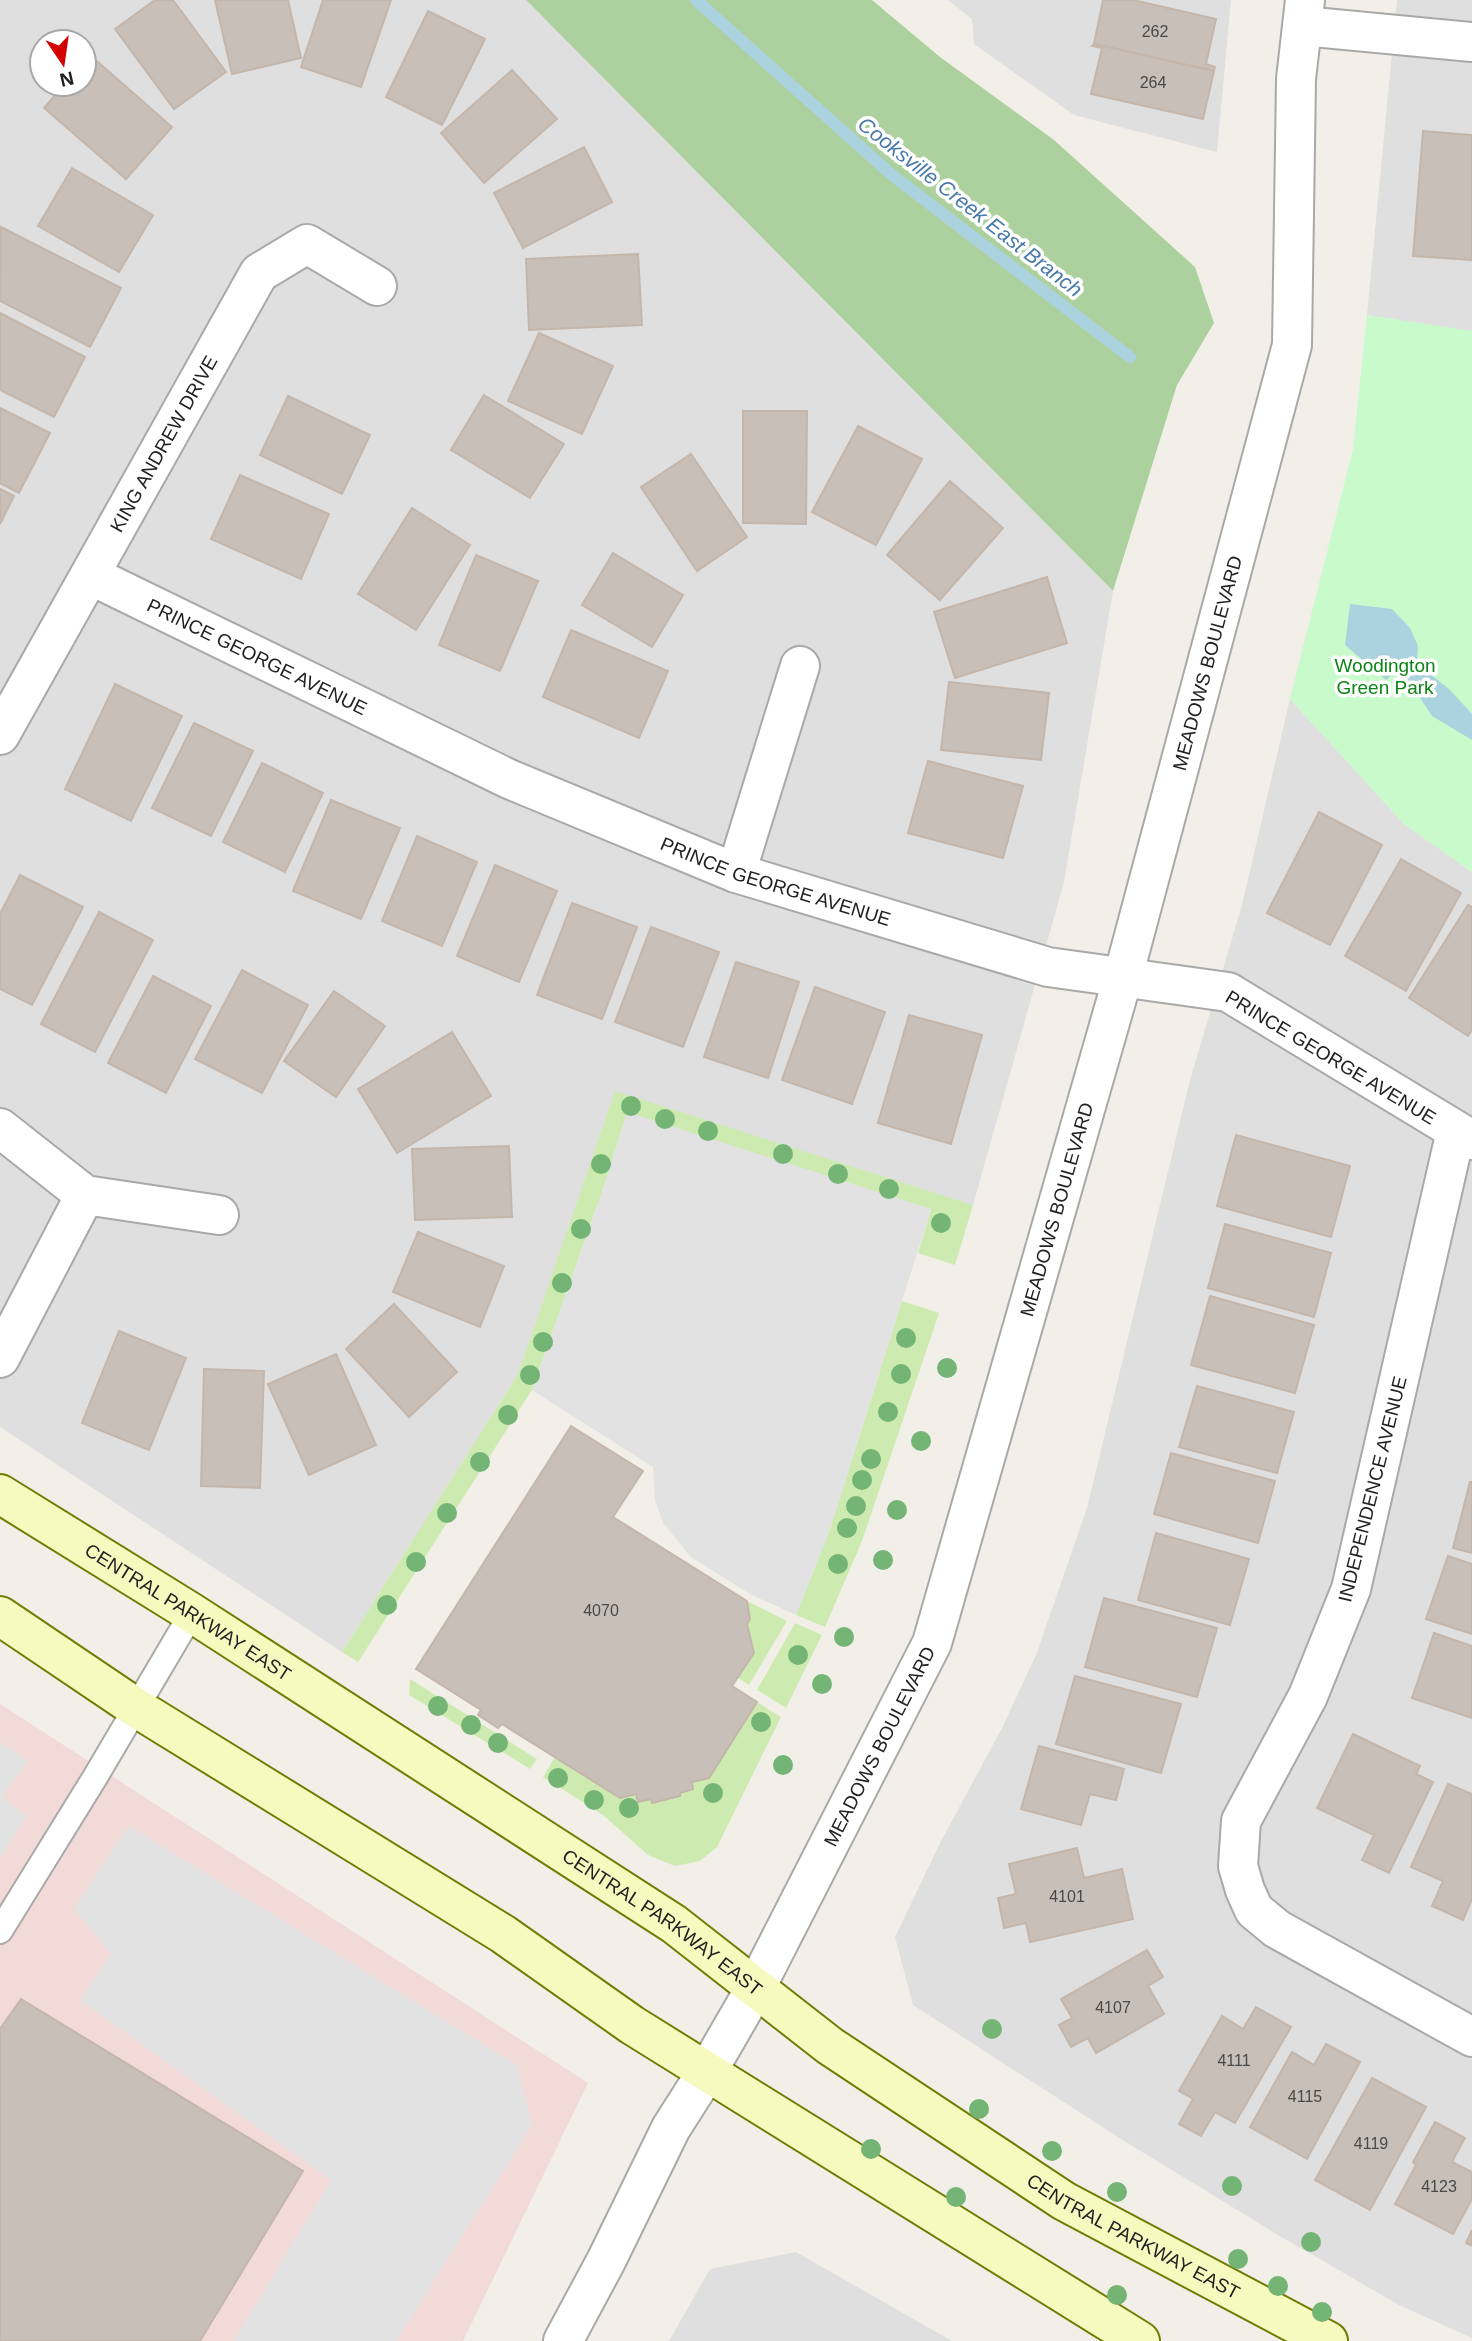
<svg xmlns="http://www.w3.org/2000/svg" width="1472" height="2341" font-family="Arial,sans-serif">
	<rect width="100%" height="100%" fill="#f2efe9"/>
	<!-- residential -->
	<g fill="#e0dfdf" fill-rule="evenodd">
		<path d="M 0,0 L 526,0 L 1113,591 L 1064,882 L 973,1205 L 615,1092 L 518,1374 L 342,1652 L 0,1427 ZM 42,42 L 84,42 L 84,84 L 42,84 Z"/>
		<polygon points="948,0 1231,0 1217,152 1074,115 974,44 972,19"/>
		<polygon points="1397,0 1472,0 1472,332 1367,315"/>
		<polygon points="1290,699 1404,824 1472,872 1472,2338 1399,2305 1278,2235 1121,2139 913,2005 895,1937 940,1843 1002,1728 1036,1655 1087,1508 1190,1080 1242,905"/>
		<polygon points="796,2252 952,2341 669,2341 710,2269"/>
	</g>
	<!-- commercial -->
	<polygon fill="#f2dad9" points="0,1704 588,2083 463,2341 0,2341"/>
	<!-- grass -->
	<g fill="#cdebb0">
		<polygon points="615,1091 973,1205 955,1265 918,1253 931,1209 627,1113 602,1192 532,1390 358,1662 342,1652 518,1374"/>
		<polygon points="902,1301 939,1313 862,1541 825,1627 796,1615 830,1529"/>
		<polygon points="747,1601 787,1621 749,1685 738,1678 754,1653 747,1624 750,1619"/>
		<polygon points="795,1623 822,1635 786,1708 757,1690"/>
		<polygon points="410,1679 537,1759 530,1769 409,1695"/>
		<polygon points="757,1702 781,1717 717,1847 700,1861 675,1866 648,1855 603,1815 543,1777 555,1757 620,1798 636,1794 638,1802 651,1799 652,1803 679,1796 680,1793 693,1789 692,1782 709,1778"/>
	</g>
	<!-- forest -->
	<polygon fill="#add19e" points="526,0 872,0 940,57 1054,140 1195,267 1214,323 1177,385 1113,591"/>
	<!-- park -->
	<polygon fill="#c8facc" points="1367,315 1472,331 1472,872 1404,824 1290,699 1353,449"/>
	<!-- parking -->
	<g fill="#e2e2e2">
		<polygon points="627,1112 931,1209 830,1529 796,1615 750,1594 691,1557 663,1523 655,1500 653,1467 532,1390 602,1192"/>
		<polygon points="0,1742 28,1761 2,1796 26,1816 0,1858"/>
		<polygon points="129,1826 517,2065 532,2125 396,2341 234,2341 331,2180 80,2000 111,1954 74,1909"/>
	</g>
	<!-- water -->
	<polygon fill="#aad3df" points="1350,604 1392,609 1410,628 1418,646 1417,664 1449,689 1472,714 1472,740 1432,716 1400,668 1386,680 1345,645"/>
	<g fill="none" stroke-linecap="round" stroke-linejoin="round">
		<!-- stream -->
		<polyline stroke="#aad3df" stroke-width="12" points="696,0 892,175 1130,357"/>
	</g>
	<!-- building -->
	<g fill="#c7bfb8" stroke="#c4b6ab" stroke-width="2">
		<polygon points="155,0 173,0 226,72 174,109 115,29"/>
		<polygon points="215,0 288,0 301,58 232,74"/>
		<polygon points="323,0 391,0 361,87 301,67"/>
		<polygon points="1103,0 1133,0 1216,19 1206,64 1215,67 1214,71 1094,44"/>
		<polygon points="428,11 485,39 442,125 386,97"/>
		<polygon points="1094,44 1214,71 1203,119 1091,94 1102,48 1092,46"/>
		<polygon points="90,55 172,127 126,179 44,108 65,84 84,84 84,62"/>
		<polygon points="512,70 557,119 484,183 441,133"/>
		<polygon points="1423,131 1472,135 1472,260 1413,256"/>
		<polygon points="584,147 612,202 523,248 494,193"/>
		<polygon points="72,168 153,215 119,272 38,226"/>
		<polygon points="1,227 121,288 90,347 0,301"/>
		<polygon points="638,254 642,325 529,330 526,259"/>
		<polygon points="0,313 85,357 54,417 0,390"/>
		<polygon points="539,333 613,366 582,434 508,401"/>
		<polygon points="484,395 564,444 530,498 451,450"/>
		<polygon points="288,396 370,435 342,494 260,455"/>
		<polygon points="0,408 50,433 19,493 0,483"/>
		<polygon points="743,411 807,411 806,524 743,523"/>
		<polygon points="858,426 922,459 876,545 812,512"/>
		<polygon points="691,454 747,537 697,571 641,487"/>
		<polygon points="240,475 329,514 301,579 211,539"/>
		<polygon points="950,481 1003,528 940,600 887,555"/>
		<polygon points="0,489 14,496 0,524"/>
		<polygon points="412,508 470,545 416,630 358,594"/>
		<polygon points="613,553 683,595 652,647 582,605"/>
		<polygon points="476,555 538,581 500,671 439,645"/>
		<polygon points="1047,577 1067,643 955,678 934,612"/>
		<polygon points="571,630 668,671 639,738 543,697"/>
		<polygon points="949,682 1049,693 1041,760 941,750"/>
		<polygon points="115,684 182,716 131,821 65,789"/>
		<polygon points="194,723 253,751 211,836 152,808"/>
		<polygon points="928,761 1023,786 1003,858 908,833"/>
		<polygon points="262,763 323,793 285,872 223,842"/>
		<polygon points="331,800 400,828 361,919 293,891"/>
		<polygon points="1319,812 1382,845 1330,945 1267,913"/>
		<polygon points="417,836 477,862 442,946 382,921"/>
		<polygon points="1401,859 1461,893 1406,991 1345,956"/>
		<polygon points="495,865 557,891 519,982 457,956"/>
		<polygon points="20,875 83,907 32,1005 0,989 0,914"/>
		<polygon points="572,903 637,927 602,1019 537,995"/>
		<polygon points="1468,905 1472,907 1472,1030 1468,1036 1409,998"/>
		<polygon points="99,912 153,940 95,1052 41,1024"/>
		<polygon points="651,927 719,952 683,1047 615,1022"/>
		<polygon points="736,962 799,982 768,1078 704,1057"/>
		<polygon points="242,970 308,1005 262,1093 195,1059"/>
		<polygon points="153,976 211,1006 166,1093 108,1063"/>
		<polygon points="815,987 885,1012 852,1104 782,1080"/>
		<polygon points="334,991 385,1026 336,1097 284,1061"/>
		<polygon points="909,1015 982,1035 951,1144 878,1123"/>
		<polygon points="452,1032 491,1096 397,1153 358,1089"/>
		<polygon points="1236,1135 1350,1166 1331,1237 1217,1206"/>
		<polygon points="509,1146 512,1217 415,1220 412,1149"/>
		<polygon points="1225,1224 1331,1253 1314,1317 1208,1288"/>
		<polygon points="418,1232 504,1266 480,1327 393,1292"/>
		<polygon points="1210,1296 1314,1325 1295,1393 1191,1365"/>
		<polygon points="394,1304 457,1372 409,1417 346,1349"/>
		<polygon points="119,1331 186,1358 149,1450 82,1423"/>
		<polygon points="336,1354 376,1445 309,1475 268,1384"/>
		<polygon points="204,1369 264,1371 260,1488 201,1486"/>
		<polygon points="1197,1386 1294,1412 1277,1473 1179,1447"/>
		<polygon points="571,1426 643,1471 613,1517 747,1601 750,1619 747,1624 754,1653 732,1686 757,1702 709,1778 692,1782 693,1789 680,1793 680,1796 652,1803 651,1799 638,1802 636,1794 620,1798 502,1724 498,1728 478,1715 481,1710 416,1669"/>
		<polygon points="1171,1453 1275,1481 1258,1543 1154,1514"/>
		<polygon points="1470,1482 1472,1482 1472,1553 1453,1548"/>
		<polygon points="1156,1533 1249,1559 1230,1625 1138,1600"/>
		<polygon points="1448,1556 1472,1564 1472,1634 1426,1619"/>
		<polygon points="1104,1598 1217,1628 1197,1697 1085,1667"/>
		<polygon points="1434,1633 1472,1646 1472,1718 1412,1698"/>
		<polygon points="1075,1676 1181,1704 1161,1773 1056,1744"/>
		<polygon points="1353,1734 1420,1766 1416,1774 1433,1782 1389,1873 1362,1860 1374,1835 1317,1808"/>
		<polygon points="1039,1746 1124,1769 1116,1800 1090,1794 1081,1825 1021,1809"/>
		<polygon points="1448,1784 1472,1794 1472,1899 1463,1920 1432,1906 1443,1881 1411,1867"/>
		<polygon points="1077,1848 1084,1878 1122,1869 1133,1919 1030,1942 1026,1923 1004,1928 998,1898 1016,1894 1009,1864"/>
		<polygon points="1147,1950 1163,1977 1148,1986 1164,2014 1096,2053 1088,2038 1071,2047 1059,2025 1072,2018 1061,1999"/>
		<polygon points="21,1999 303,2171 200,2341 0,2341 0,2029"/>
		<polygon points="1256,2007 1291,2027 1235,2123 1215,2112 1201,2136 1179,2124 1193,2099 1179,2091 1222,2016 1243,2029"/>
		<polygon points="1326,2044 1360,2062 1307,2159 1250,2127 1292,2052 1314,2065"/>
		<polygon points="1372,2078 1426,2107 1370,2210 1315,2180"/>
		<polygon points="1435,2122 1465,2138 1452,2162 1472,2172 1472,2199 1453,2234 1395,2204 1416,2165 1413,2162"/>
		<polygon points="1472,2230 1472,2246 1466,2243"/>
	</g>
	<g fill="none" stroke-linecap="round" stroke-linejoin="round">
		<defs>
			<polyline id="lane" points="0,1931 94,1779 192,1613"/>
			<g id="street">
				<polyline points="1303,26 1472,42"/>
				<path id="s1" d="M 90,575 L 509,779 L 736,873 L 1048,967 L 1228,992 L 1472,1140"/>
				<path id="s2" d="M 0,735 L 259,273 L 307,244 L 377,286"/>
				<polyline points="736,873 800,666"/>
				<polyline points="0,1128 85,1195 219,1215"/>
				<polyline points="1456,1131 1351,1589 1308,1696 1241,1821 1238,1866 1245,1890 1254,1910 1277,1929 1472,2037"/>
				<polyline points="0,1358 85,1195"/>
				<path id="s3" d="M 563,2341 L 606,2261 L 671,2128 L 708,2070 L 756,1987 L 932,1643 L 1123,977 L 1292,345 L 1296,79 L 1305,0"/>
			</g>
			<g id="secondary">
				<path id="s4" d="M 0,1494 L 192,1613 L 674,1924 L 830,2046 L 1064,2201 L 1328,2341"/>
				<polyline points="0,1616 135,1707 503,1934 632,2025 1140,2341"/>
			</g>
		</defs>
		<!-- lane casing -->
		<use href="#lane" stroke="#a9a9a9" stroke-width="28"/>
		<!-- street casing -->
		<use href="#street" stroke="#a9a9a9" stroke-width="42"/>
		<!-- secondary casing -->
		<use href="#secondary" stroke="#707d05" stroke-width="42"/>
		<!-- lane -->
		<use href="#lane" stroke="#fff" stroke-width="24"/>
		<!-- street -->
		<use href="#street" stroke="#fff" stroke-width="38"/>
		<!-- secondary -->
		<use href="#secondary" stroke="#f7fabf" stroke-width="38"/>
	</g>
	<!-- trees -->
	<g fill="#74b475">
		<circle cx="631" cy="1106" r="10"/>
		<circle cx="665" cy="1119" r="10"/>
		<circle cx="708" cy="1131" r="10"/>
		<circle cx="783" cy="1154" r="10"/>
		<circle cx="601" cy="1164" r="10"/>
		<circle cx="838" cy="1174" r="10"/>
		<circle cx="889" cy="1189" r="10"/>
		<circle cx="941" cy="1223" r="10"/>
		<circle cx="581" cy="1229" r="10"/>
		<circle cx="562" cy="1283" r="10"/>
		<circle cx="906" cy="1338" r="10"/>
		<circle cx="543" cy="1342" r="10"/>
		<circle cx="947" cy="1368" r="10"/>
		<circle cx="901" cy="1374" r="10"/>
		<circle cx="530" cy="1375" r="10"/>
		<circle cx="888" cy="1412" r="10"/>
		<circle cx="508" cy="1415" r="10"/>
		<circle cx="921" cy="1441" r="10"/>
		<circle cx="871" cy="1459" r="10"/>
		<circle cx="480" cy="1462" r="10"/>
		<circle cx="862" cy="1480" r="10"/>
		<circle cx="856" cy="1506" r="10"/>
		<circle cx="897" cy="1510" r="10"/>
		<circle cx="447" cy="1513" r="10"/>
		<circle cx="847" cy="1528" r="10"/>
		<circle cx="883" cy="1560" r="10"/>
		<circle cx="416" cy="1562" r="10"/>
		<circle cx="838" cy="1564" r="10"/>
		<circle cx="387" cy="1605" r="10"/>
		<circle cx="844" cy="1637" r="10"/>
		<circle cx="798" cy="1655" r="10"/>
		<circle cx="822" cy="1684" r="10"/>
		<circle cx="438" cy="1706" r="10"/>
		<circle cx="761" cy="1722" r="10"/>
		<circle cx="471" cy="1725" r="10"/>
		<circle cx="498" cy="1743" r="10"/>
		<circle cx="783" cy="1765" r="10"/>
		<circle cx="558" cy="1778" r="10"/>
		<circle cx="713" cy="1793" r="10"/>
		<circle cx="594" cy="1800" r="10"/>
		<circle cx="629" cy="1808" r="10"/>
		<circle cx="992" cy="2029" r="10"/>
		<circle cx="979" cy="2109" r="10"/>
		<circle cx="871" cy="2149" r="10"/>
		<circle cx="1052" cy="2151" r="10"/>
		<circle cx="1232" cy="2186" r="10"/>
		<circle cx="1117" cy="2192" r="10"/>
		<circle cx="956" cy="2197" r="10"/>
		<circle cx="1311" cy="2242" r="10"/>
		<circle cx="1238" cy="2259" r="10"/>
		<circle cx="1278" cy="2286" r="10"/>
		<circle cx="1117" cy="2295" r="10"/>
		<circle cx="1322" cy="2312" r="10"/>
	</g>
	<g text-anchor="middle" stroke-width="7" stroke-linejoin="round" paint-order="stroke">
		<!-- number labels -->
		<g font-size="16" fill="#4b4948">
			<text x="1155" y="37">262</text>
			<text x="1153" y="88">264</text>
			<text x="601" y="1616">4070</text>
			<text x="1067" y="1902">4101</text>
			<text x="1113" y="2013">4107</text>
			<text x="1234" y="2066">4111</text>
			<text x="1305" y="2102">4115</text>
			<text x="1371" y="2149">4119</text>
			<text x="1439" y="2192">4123</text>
		</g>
		<!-- street labels -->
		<g font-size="19" fill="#222" stroke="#fff">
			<text dy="7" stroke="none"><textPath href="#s2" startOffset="334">KING ANDREW DRIVE</textPath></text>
			<text dy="7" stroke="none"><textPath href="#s1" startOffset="186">PRINCE GEORGE AVENUE</textPath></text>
			<text dy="7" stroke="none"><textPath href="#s3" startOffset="1808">MEADOWS BOULEVARD</textPath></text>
			<text dy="7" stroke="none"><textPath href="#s1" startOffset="752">PRINCE GEORGE AVENUE</textPath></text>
			<text transform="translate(1331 1057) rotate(31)" y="7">PRINCE GEORGE AVENUE</text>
			<text dy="7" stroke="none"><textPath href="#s3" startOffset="1241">MEADOWS BOULEVARD</textPath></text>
			<text transform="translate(1372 1489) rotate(-76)" y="7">INDEPENDENCE AVENUE</text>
			<text dy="7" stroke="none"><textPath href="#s4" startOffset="222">CENTRAL PARKWAY EAST</textPath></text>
			<text dy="7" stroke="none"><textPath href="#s3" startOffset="674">MEADOWS BOULEVARD</textPath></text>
			<text dy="7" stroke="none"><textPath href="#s4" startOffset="789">CENTRAL PARKWAY EAST</textPath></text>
			<text dy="7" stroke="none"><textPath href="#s4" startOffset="1356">CENTRAL PARKWAY EAST</textPath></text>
		</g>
		<!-- park labels -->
		<g font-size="19" fill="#0c8416" stroke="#fff">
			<text x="1385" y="672">Woodington<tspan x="1385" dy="22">Green Park</tspan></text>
		</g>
		<!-- water labels -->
		<g font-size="21" font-style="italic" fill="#4a7aab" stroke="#fff">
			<text transform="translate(970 207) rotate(38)" y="7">Cooksville Creek East Branch</text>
		</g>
	</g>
	<!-- north arrow -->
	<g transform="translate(63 63) rotate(167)"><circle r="33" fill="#ffffff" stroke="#a7a7a7" stroke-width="2"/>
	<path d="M0-5L12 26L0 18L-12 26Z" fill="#d40000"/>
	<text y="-10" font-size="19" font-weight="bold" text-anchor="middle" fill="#222222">N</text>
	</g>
</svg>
